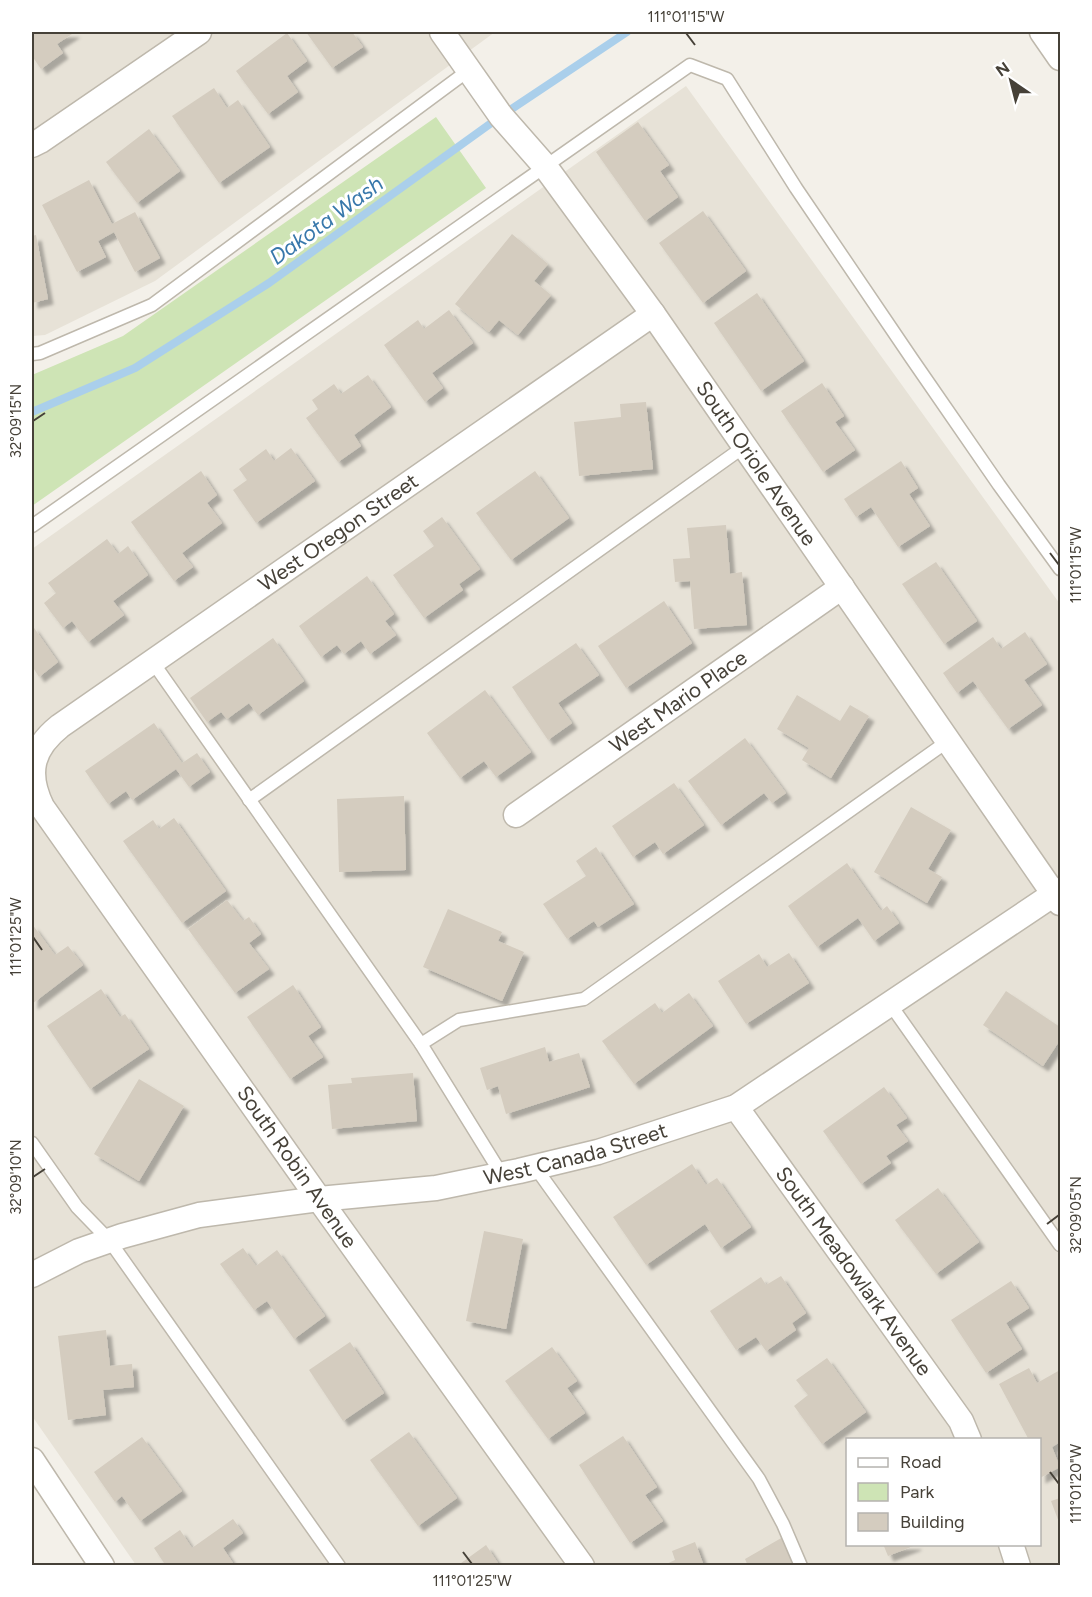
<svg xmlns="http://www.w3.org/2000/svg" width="1092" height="1597" font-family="Figtree,sans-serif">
	<defs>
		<filter id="shadow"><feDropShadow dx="5.5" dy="5.5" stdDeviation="1.5" flood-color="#0004"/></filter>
	</defs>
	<rect width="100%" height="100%" fill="#f3f0e9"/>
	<!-- residential -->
	<g fill="#e7e2d7" fill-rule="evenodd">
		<polygon points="32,32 495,32 155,281 45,335 32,336"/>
		<path d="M 686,86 L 1060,604 L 1060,1565 L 136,1565 L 32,1416 L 32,549 ZM 848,1440 L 1040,1440 L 1040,1544 L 848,1544 Z"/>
	</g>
	<!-- green -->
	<polygon fill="#cee4b5" points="436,117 486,188 32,506 32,375 123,336"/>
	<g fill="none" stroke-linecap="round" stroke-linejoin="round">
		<!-- stream -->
		<polyline stroke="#aacfeb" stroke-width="8" points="32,412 135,368 269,283 501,116 627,32"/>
	</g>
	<!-- building -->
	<g fill="#d4ccbf" filter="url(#shadow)">
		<polygon points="32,32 75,32 57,44 63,53 41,69 32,56"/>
		<polygon points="306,32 352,32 363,47 332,68"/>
		<polygon points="287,33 307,61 287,76 298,92 268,114 236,71"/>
		<polygon points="214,88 227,108 238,100 270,147 219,183 172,116"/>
		<polygon points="638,122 669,165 660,171 678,197 645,221 596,152"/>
		<polygon points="149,129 180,171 137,203 106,162"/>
		<polygon points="89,180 112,224 135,212 160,258 135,272 114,232 98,241 106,257 77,272 42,205"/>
		<polygon points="703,211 746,271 703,303 659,243"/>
		<polygon points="512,234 548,264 534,281 551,295 518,335 499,320 489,332 455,304"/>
		<polygon points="36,235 48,299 32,303 32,236"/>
		<polygon points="757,293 804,361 761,391 714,323"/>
		<polygon points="449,310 473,343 432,373 443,388 425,402 384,345 418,320 424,329"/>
		<polygon points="368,375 391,407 354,435 361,446 338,462 306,418 318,409 312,400 334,384 341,394"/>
		<polygon points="822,383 844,416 835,422 855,450 823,472 781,411"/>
		<polygon points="646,402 653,469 579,476 574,422 621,417 620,404"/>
		<polygon points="291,448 315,481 256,523 233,490 247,480 239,469 266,449 274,461"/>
		<polygon points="901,461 918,488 909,494 930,526 898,547 871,507 856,517 844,499"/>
		<polygon points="201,471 217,495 207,503 222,523 182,553 193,567 174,581 131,522"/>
		<polygon points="535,471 569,518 511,560 476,513"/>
		<polygon points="442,517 480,569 459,584 463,590 424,618 393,575 434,546 423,531"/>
		<polygon points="726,525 730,574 742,572 747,625 694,629 690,581 675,582 673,559 690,558 687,528"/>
		<polygon points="107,539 118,554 128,546 148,575 113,601 124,615 88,642 72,621 63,628 44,603 56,593 48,583"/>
		<polygon points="936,562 977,621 944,644 902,584"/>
		<polygon points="367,576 394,614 385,621 396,635 370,654 361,641 344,654 337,645 321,657 299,626"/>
		<polygon points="664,601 692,643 626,688 598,646"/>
		<polygon points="32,625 58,662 39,677 32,666"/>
		<polygon points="1025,632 1047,664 1024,680 1042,705 1008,729 973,681 957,693 943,673 993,637 1001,649"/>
		<polygon points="273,638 304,681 258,715 249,703 227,719 221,712 207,722 190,698"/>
		<polygon points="576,643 599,675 558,703 572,723 548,740 512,687"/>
		<polygon points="485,690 531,752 496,777 484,761 460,778 427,733"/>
		<polygon points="797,695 840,721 850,705 869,716 831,778 802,760 809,748 777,729"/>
		<polygon points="154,723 182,763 197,753 210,772 189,787 176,769 132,800 126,791 108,804 85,771"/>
		<polygon points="745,738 786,793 772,803 764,793 721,825 688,781"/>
		<polygon points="674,783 704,825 663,854 655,842 633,857 612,826"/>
		<polygon points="404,796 406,870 339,872 337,799"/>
		<polygon points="911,807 951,830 928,869 942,877 927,903 874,872"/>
		<polygon points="174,818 226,891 182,923 123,841 153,820 159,829"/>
		<polygon points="596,847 634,904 598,927 594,921 567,939 543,904 586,876 576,861"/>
		<polygon points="847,863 881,911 887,906 899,923 874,941 858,918 817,947 788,906"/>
		<polygon points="227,900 243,921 249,917 261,934 249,943 269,969 235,993 188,929"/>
		<polygon points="448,909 502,932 498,941 524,952 502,1001 423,967"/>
		<polygon points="32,924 55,955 68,946 83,965 32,1004"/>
		<polygon points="789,953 809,983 746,1024 718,981 759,954 767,967"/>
		<polygon points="293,985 321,1027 308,1036 323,1057 290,1079 247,1017"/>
		<polygon points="101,989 120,1017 125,1014 149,1049 90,1089 47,1026"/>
		<polygon points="1006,991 1060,1027 1060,1040 1043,1066 983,1025"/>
		<polygon points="689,993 713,1026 634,1084 602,1041 655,1003 662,1013"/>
		<polygon points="545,1047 549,1062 579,1053 590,1087 506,1114 498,1086 487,1090 480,1068"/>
		<polygon points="413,1073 417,1121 332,1129 328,1085 352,1083 351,1078"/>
		<polygon points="139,1079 184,1106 139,1181 94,1154"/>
		<polygon points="884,1087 907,1118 896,1125 908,1141 886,1156 891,1163 861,1184 823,1131"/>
		<polygon points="692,1164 706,1185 717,1178 751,1227 721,1248 705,1224 646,1265 613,1217"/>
		<polygon points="938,1188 979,1242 936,1274 895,1220"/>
		<polygon points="484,1231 523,1239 506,1329 466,1321"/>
		<polygon points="243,1248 256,1266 277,1250 325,1316 294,1339 267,1301 254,1310 220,1264"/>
		<polygon points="781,1276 806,1313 792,1323 796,1330 766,1351 756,1337 736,1350 710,1311 761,1277 766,1285"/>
		<polygon points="1011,1281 1029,1308 1006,1323 1022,1349 986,1373 951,1320"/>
		<polygon points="106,1330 110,1366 132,1364 134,1387 103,1390 106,1415 68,1420 58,1336"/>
		<polygon points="350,1342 384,1393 343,1421 309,1370"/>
		<polygon points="552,1347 577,1381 567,1388 585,1413 548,1439 505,1381"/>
		<polygon points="827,1358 866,1412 822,1444 794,1406 808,1395 796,1380"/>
		<polygon points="1029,1368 1037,1383 1060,1370 1060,1442 1052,1447 1060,1467 1040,1478 1040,1440 1029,1440 999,1384"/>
		<polygon points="409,1432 457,1498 418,1526 370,1460"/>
		<polygon points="623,1436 657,1487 645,1495 663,1521 630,1543 579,1465"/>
		<polygon points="142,1437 182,1491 140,1521 122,1496 115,1502 94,1472"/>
		<polygon points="1060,1498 1060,1525 1051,1501"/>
		<polygon points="233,1519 243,1533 223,1548 235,1566 166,1566 154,1548 180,1530 192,1548"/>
		<polygon points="783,1537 798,1563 793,1566 748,1566 745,1559"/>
		<polygon points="695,1542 704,1566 662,1566 675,1560 672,1551"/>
		<polygon points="883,1544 916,1544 916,1545 888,1556"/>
		<polygon points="486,1545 500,1566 457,1566"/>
	</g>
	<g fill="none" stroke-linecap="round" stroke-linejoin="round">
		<defs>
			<g id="service">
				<polyline points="32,354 40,353 152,305 469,70"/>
				<polyline points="32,526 690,65 727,79 796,188 912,359 999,485 1060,569"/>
				<polyline points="152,661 421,1044 502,1175"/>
				<polyline points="249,800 745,446"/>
				<polyline points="890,1004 1060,1245"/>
				<polyline points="421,1044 459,1020 584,999 948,741"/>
				<polyline points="32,1143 77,1207 109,1240 339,1566"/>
				<polyline points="535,1167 759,1479 783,1524 801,1566"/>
			</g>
			<g id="minor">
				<path id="s1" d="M 442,32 L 501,116 L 544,165 L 653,314 L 1060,903"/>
				<polyline points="1042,32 1060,58"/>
				<polyline points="32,145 40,141 199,32"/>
				<path id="s2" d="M 516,815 L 842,587"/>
				<path id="s3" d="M 736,1107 L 961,1421 L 969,1440"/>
				<path id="s4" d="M 32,1275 L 79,1251 L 122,1236 L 199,1215 L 319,1199 L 436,1188 L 519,1171 L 598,1152 L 736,1107 L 1060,890"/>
				<polyline points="32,1460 102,1566"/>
				<polyline points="1011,1544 1018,1566"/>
				<path id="s5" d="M 582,1566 L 319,1199 L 42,807 C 26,774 31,749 60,726 L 653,314"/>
			</g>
		</defs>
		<!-- service casing -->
		<use href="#service" stroke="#beb8ac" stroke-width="15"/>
		<!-- minor casing -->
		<use href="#minor" stroke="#beb8ac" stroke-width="27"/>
		<!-- service -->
		<use href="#service" stroke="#fff" stroke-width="12"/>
		<!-- minor -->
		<use href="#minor" stroke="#fff" stroke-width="24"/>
	</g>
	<!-- ticks -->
	<path fill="none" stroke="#464138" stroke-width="2" d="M 686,33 L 695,45M 33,421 L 45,413M 1050,553 L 1059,565M 33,937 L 42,950M 33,1177 L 45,1169M 1047,1224 L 1059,1215M 1050,1472 L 1059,1484M 463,1552 L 472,1564"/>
	<g text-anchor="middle" stroke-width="6" stroke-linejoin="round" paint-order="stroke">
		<!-- street labels -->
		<g font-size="21" fill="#464138" stroke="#fff">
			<text dy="7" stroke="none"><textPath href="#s1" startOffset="534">South Oriole Avenue</textPath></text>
			<text dy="7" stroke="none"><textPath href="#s5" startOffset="1362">West Oregon Street</textPath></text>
			<text dy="7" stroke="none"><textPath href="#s2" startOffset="198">West Mario Place</textPath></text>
			<text dy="7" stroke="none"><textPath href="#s4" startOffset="560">West Canada Street</textPath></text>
			<text transform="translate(297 1167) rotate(55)" y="7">South Robin Avenue</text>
			<text dy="7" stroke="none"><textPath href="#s3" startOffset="202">South Meadowlark Avenue</textPath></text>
		</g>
		<!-- water labels -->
		<g font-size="22" font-style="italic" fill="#3878ab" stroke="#fff">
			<text transform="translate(326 220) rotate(-36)" y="8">Dakota Wash</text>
		</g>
	</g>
	<!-- border -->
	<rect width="1092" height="1597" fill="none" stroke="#ffffff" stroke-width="66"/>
	<!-- legend -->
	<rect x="846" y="1438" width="195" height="108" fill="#ffffff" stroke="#b5b3af" stroke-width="1.5"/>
	<rect x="858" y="1458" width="30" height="9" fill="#ffffff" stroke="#b5b3af" stroke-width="1.5"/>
	<text x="900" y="1468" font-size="18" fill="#464138">Road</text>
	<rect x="858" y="1483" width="30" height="18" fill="#cee4b5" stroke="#b5b3af" stroke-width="1.5"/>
	<text x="900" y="1498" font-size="18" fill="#464138">Park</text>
	<rect x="858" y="1513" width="30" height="18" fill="#d4ccbf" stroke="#b5b3af" stroke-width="1.5"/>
	<text x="900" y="1528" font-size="18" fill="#464138">Building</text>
	<!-- north arrow -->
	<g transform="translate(1011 81) rotate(325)" stroke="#ffffff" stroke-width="4.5" paint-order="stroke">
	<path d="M0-4.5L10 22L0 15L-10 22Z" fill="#464138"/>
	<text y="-9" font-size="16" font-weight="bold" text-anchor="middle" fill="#464138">N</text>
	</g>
	<rect x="33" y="33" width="1026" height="1531" fill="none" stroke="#464138" stroke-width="2"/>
	<g font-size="15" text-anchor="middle" fill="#464138">
		<text x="686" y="22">111°01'15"W</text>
		<text transform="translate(16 421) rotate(-90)" y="5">32°09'15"N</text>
		<text transform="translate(1076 565) rotate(-90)" y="5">111°01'15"W</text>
		<text transform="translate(16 937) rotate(-90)" y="5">111°01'25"W</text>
		<text transform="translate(16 1177) rotate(-90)" y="5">32°09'10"N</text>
		<text transform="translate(1076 1215) rotate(-90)" y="5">32°09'05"N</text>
		<text transform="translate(1076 1484) rotate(-90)" y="5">111°01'20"W</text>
		<text x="472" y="1586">111°01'25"W</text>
	</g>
</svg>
